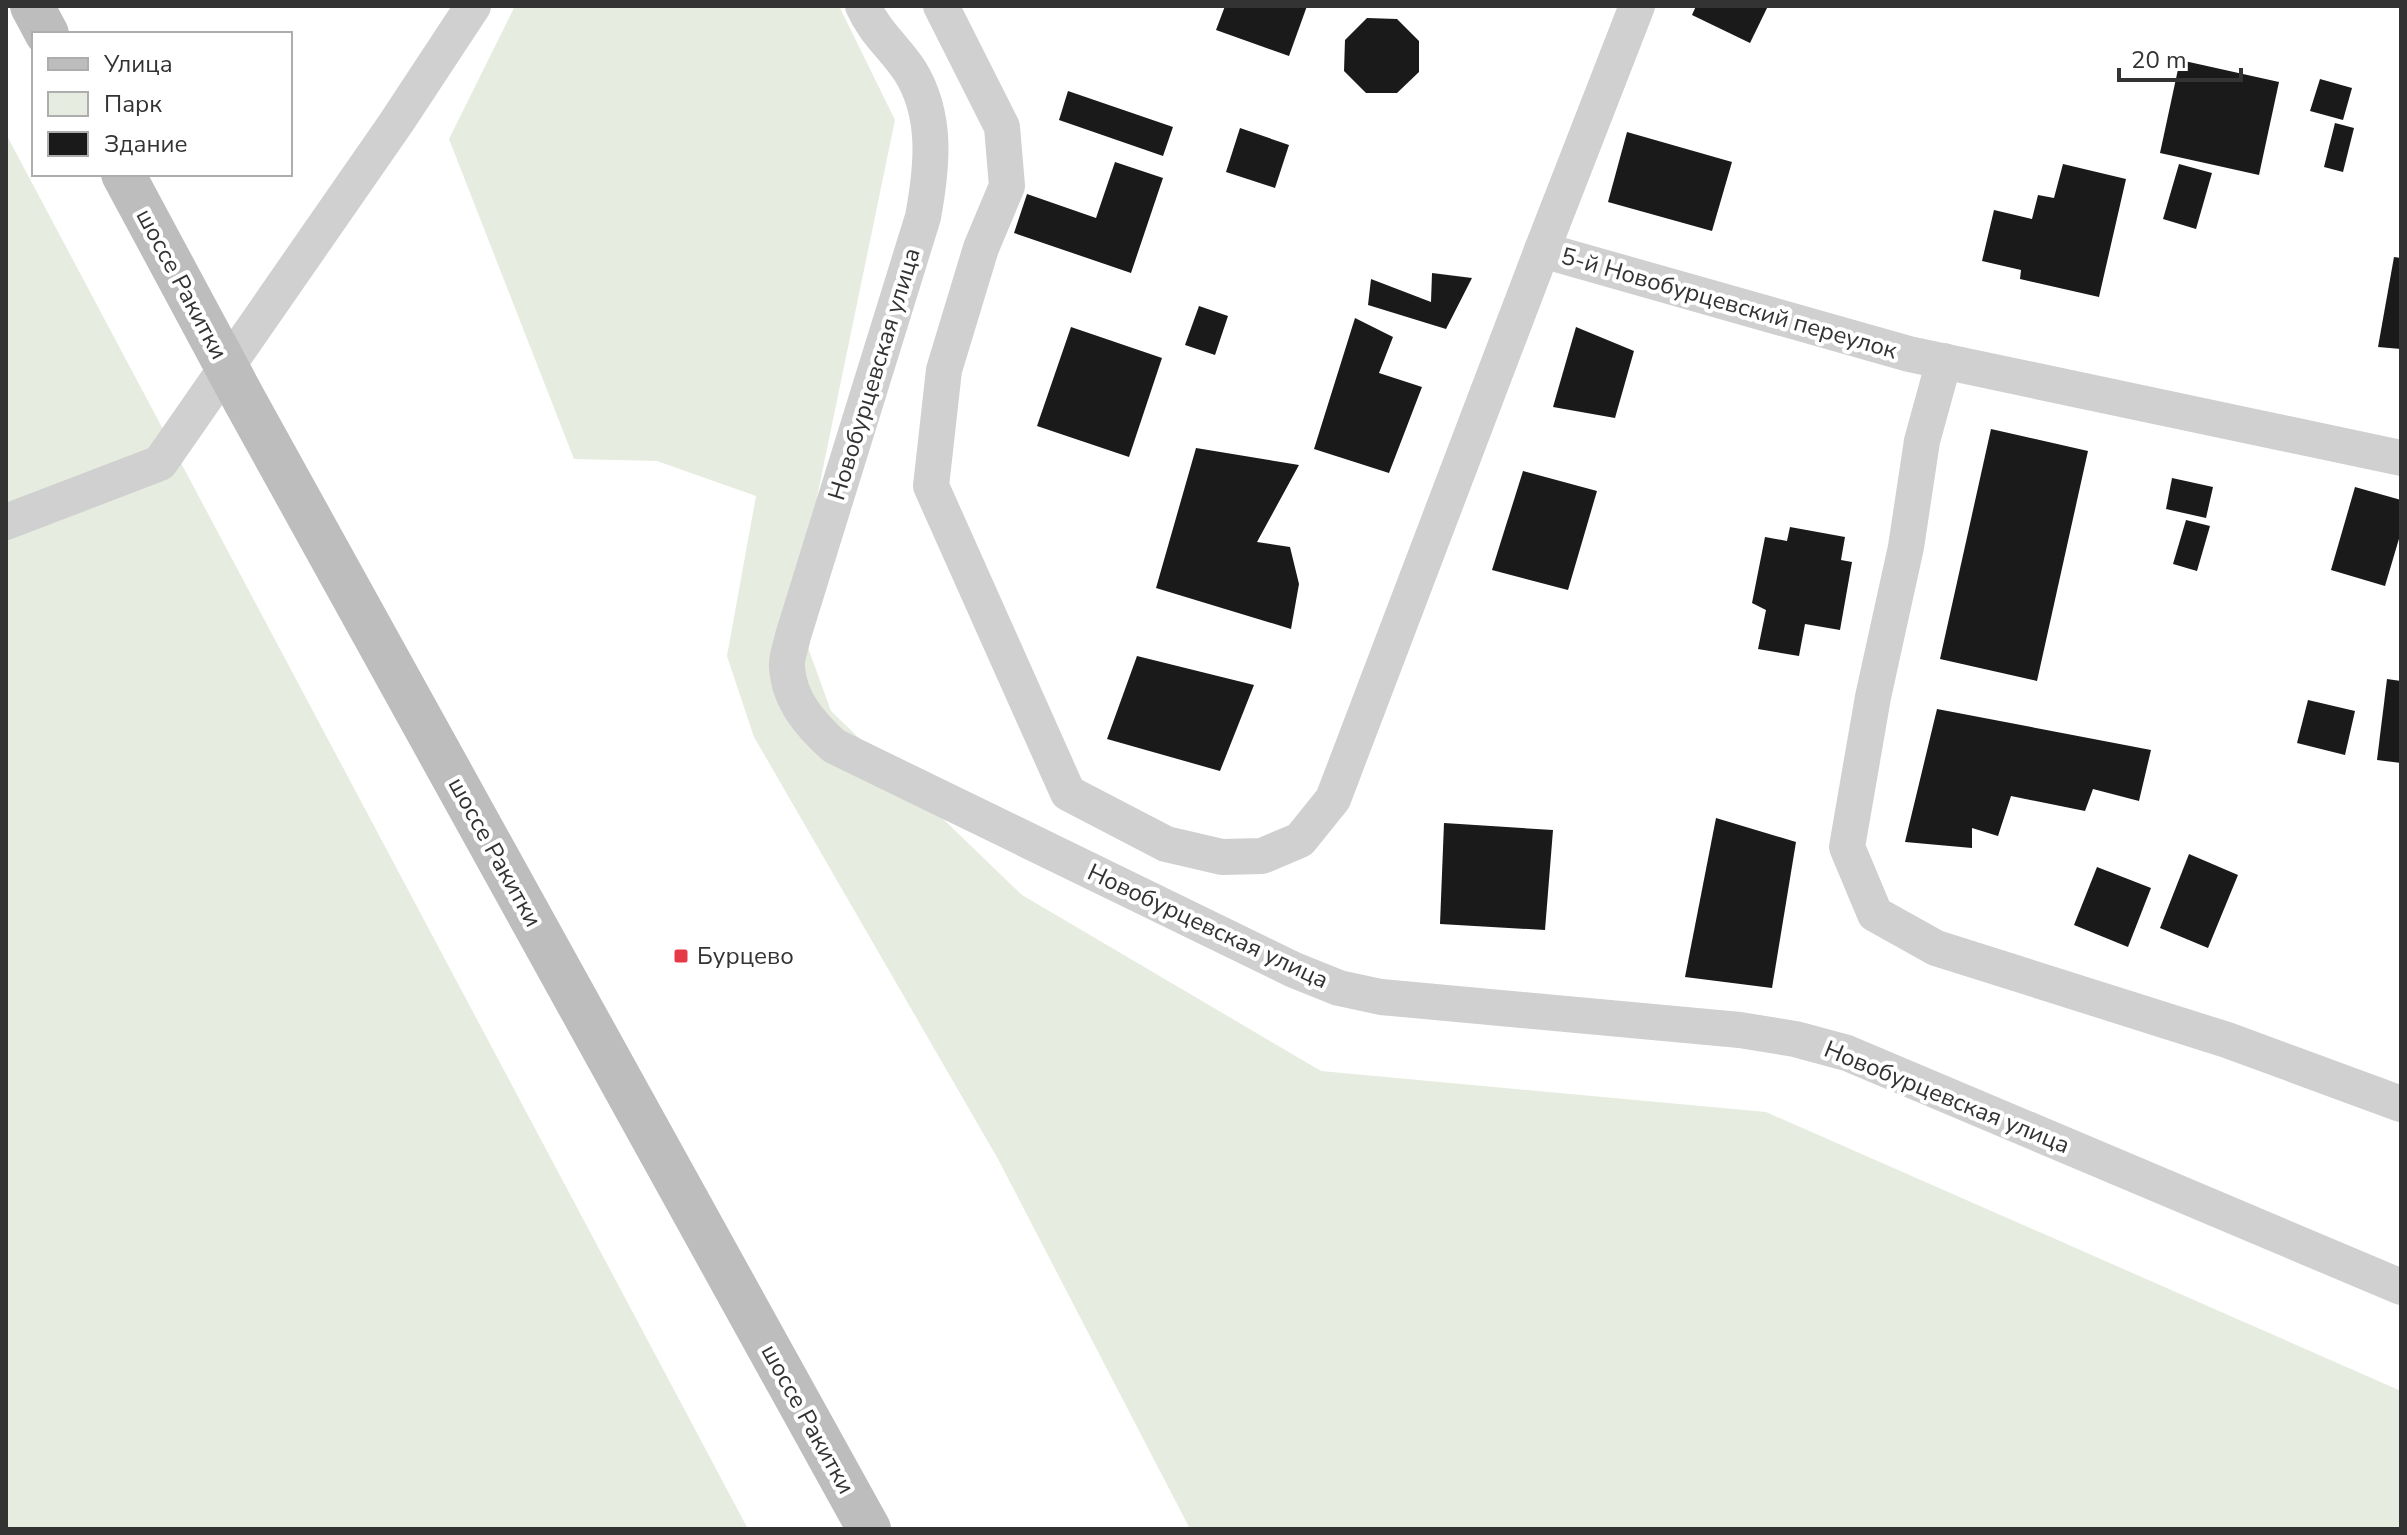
<svg xmlns="http://www.w3.org/2000/svg" width="2407" height="1535" font-family="'Nunito Sans',sans-serif">
	<rect width="100%" height="100%" fill="#fff"/>
	<!-- green -->
	<g fill="#e6ecdf">
		<polygon points="515,6 839,6 895,120 817,497 806,642 831,711 1022,895 1321,1071 1766,1112 2401,1391 2401,1529 1190,1529 998,1159 754,737 727,656 756,496 657,461 574,459 449,139"/>
		<polygon points="6,134 748,1529 6,1529"/>
	</g>
	<!-- building -->
	<g fill="#1a1a1a">
		<polygon points="1225,6 1307,6 1289,56 1216,30"/>
		<polygon points="1696,6 1768,6 1750,43 1692,15"/>
		<polygon points="1367,18 1397,19 1419,41 1419,72 1397,93 1366,93 1344,71 1345,40"/>
		<polygon points="2180,60 2279,82 2259,175 2160,153"/>
		<polygon points="2320,79 2352,88 2343,120 2310,111"/>
		<polygon points="1068,91 1173,127 1163,156 1059,120"/>
		<polygon points="2335,123 2354,128 2343,172 2324,167"/>
		<polygon points="1240,128 1289,145 1275,188 1226,172"/>
		<polygon points="1627,132 1732,162 1712,231 1608,202"/>
		<polygon points="1115,162 1163,178 1131,273 1014,233 1027,194 1096,218"/>
		<polygon points="2063,164 2126,179 2099,297 2020,279 2021,270 1982,261 1994,210 2032,219 2038,195 2054,198"/>
		<polygon points="2179,164 2212,173 2196,229 2163,219"/>
		<polygon points="2394,257 2401,258 2401,349 2378,347"/>
		<polygon points="1432,273 1472,278 1446,329 1368,305 1371,279 1431,302"/>
		<polygon points="1199,306 1228,316 1215,355 1185,345"/>
		<polygon points="1355,318 1393,337 1379,373 1422,387 1389,473 1314,449"/>
		<polygon points="1071,327 1162,358 1129,457 1037,426"/>
		<polygon points="1576,327 1634,351 1615,418 1553,407"/>
		<polygon points="1991,429 2088,451 2037,681 1940,659"/>
		<polygon points="1196,448 1299,465 1257,542 1290,547 1299,584 1291,629 1156,588"/>
		<polygon points="1523,471 1597,491 1568,590 1492,570"/>
		<polygon points="2172,478 2213,487 2206,518 2166,509"/>
		<polygon points="2355,487 2401,500 2401,532 2385,586 2331,570"/>
		<polygon points="2186,520 2210,526 2197,571 2173,564"/>
		<polygon points="1790,527 1845,537 1841,560 1852,562 1840,630 1805,624 1799,656 1758,649 1766,610 1752,603 1765,537 1787,541"/>
		<polygon points="1137,656 1254,685 1220,771 1107,739"/>
		<polygon points="2387,679 2401,681 2401,763 2377,760"/>
		<polygon points="2308,700 2355,711 2345,755 2297,743"/>
		<polygon points="1937,709 2151,750 2139,801 2093,789 2085,811 2011,796 1998,836 1972,828 1972,848 1905,842"/>
		<polygon points="1716,818 1796,842 1772,988 1685,977"/>
		<polygon points="1444,823 1553,830 1545,930 1440,924"/>
		<polygon points="2189,854 2238,875 2208,948 2160,928"/>
		<polygon points="2097,867 2151,888 2128,947 2074,925"/>
	</g>
	<g fill="none" stroke-linecap="round" stroke-linejoin="round">
		<!-- street -->
		<g stroke="#d0d0d0" stroke-width="36">
			<path d="M 863,6 C 875,33 895,48 910,71 C 938,116 932,168 923,217 L 793,636 C 791,646 786,658 787,667 C 789,701 811,725 834,746 L 1294,970 L 1339,988 L 1381,997 L 1740,1030 L 1795,1039 L 1847,1053 L 2401,1287"/>
			<polyline points="941,6 1002,127 1007,186 981,248 944,370 931,486 1068,793 1166,844 1222,857 1262,856 1300,840 1333,799 1542,250 1637,6"/>
			<polyline points="1542,250 1909,354 2401,458"/>
			<polyline points="1944,361 1922,441 1906,547 1873,697 1847,847 1875,914 1936,948 2227,1040 2401,1104"/>
			<polyline points="6,522 160,463 396,123 473,6"/>
		</g>
		<!-- secondary -->
		<g stroke="#bdbdbd" stroke-width="44">
			<polyline points="32,6 47,34"/>
			<polyline points="123,174 246,403 869,1529"/>
		</g>
	</g>
	<!-- markers -->
	<rect fill="#e63946" stroke="#fff" stroke-width="3" x="673" y="948" width="16" height="16" rx="4"/>
	<g text-anchor="middle" stroke-width="8" stroke-linejoin="round" paint-order="stroke">
		<!-- street labels -->
		<g font-size="24" fill="#333" stroke="#fff">
			<text transform="translate(182 284) rotate(62)" y="8">шоссе Ракитки</text>
			<text transform="translate(1729 303) rotate(16)" y="8">5-й Новобурцевский переулок</text>
			<text transform="translate(874 374) rotate(-73)" y="8">Новобурцевская улица</text>
			<text transform="translate(495 852) rotate(61)" y="8">шоссе Ракитки</text>
			<text transform="translate(1208 926) rotate(25)" y="8">Новобурцевская улица</text>
			<text transform="translate(1947 1097) rotate(22)" y="8">Новобурцевская улица</text>
			<text transform="translate(808 1419) rotate(61)" y="8">шоссе Ракитки</text>
		</g>
		<!-- poi labels -->
		<g font-size="24" fill="#333" stroke="#fff" text-anchor="start">
			<text x="697" y="964">Бурцево</text>
		</g>
	</g>
	<!-- border -->
	<rect width="2407" height="1535" fill="none" stroke="#333333" stroke-width="16"/>
	<!-- legend -->
	<rect x="32" y="32" width="260" height="144" fill="#ffffff" stroke="#adadad" stroke-width="2"/>
	<rect x="48" y="58" width="40" height="12" fill="#bdbdbd" stroke="#adadad" stroke-width="2"/>
	<text x="104" y="72" font-size="24" fill="#333333">Улица</text>
	<rect x="48" y="92" width="40" height="24" fill="#e6ecdf" stroke="#adadad" stroke-width="2"/>
	<text x="104" y="112" font-size="24" fill="#333333">Парк</text>
	<rect x="48" y="132" width="40" height="24" fill="#1a1a1a" stroke="#adadad" stroke-width="2"/>
	<text x="104" y="152" font-size="24" fill="#333333">Здание</text>
	<!-- scale -->
	<path d="M2119 68v12h122v-12" fill="none" stroke="#333333" stroke-width="4"/>
	<text x="2131" y="68" font-size="24" fill="#333333" stroke="#ffffff" stroke-width="6" paint-order="stroke">20 m</text>
</svg>
